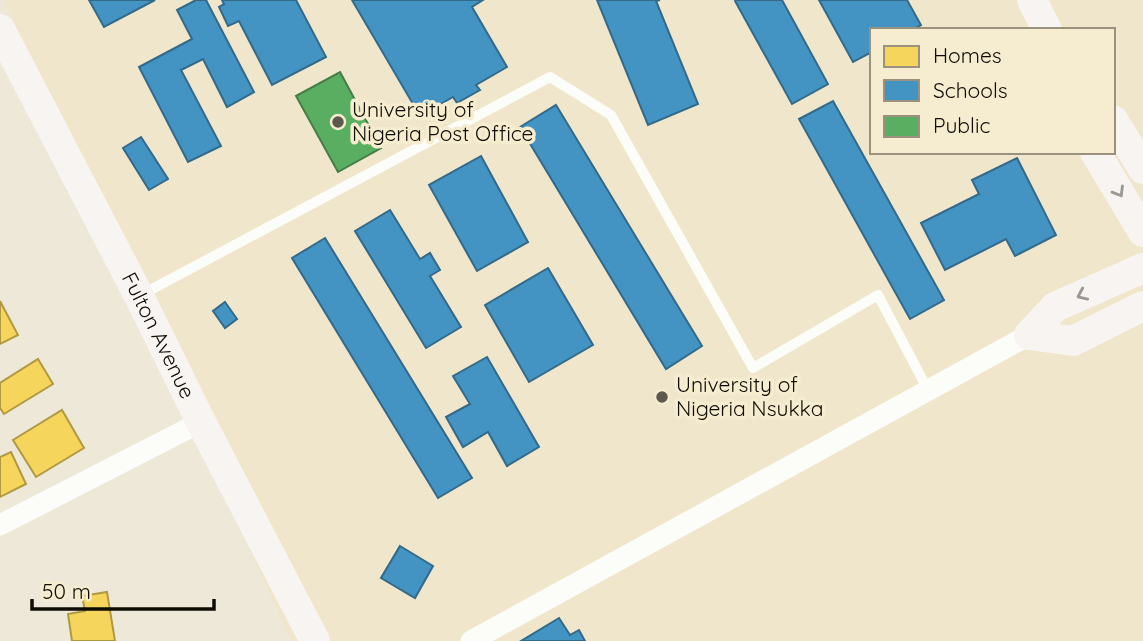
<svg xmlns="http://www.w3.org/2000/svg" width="1143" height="641" font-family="Quicksand,sans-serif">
	<rect width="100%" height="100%" fill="#eee8d8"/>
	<!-- built -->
	<path fill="#f0e6cb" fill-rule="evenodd" d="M 4,0 L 1143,0 L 1143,641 L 291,641 ZM 872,30 L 1113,30 L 1113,152 L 872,152 Z"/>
	<!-- homes -->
	<g fill="#f6d55c" stroke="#b19942" stroke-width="2">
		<polygon points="0,301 18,335 0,344"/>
		<polygon points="38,359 53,384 4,414 0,408 0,383"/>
		<polygon points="62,410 84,448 36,477 13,440"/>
		<polygon points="11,452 26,484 0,497 0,457"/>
		<polygon points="107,592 115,641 72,641 68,614 85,611 82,596"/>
	</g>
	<!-- schools -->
	<g fill="#4393c3" stroke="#336a8a" stroke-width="2">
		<polygon points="89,0 155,0 104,27"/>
		<polygon points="196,0 206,0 254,92 227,107 203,59 181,70 221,146 188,162 139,67 192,39 177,10"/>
		<polygon points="222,0 296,0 326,57 272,85 239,21 228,26 219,7 224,4"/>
		<polygon points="352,0 483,0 472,7 507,67 476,85 480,90 457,103 453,97 420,116"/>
		<polygon points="597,0 660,0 656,1 698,104 648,125"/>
		<polygon points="736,0 782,0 828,84 792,104 735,1"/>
		<polygon points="819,0 907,0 921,25 912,30 872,30 872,52 853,62"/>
		<polygon points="833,101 944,300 910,319 799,119"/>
		<polygon points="556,105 702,346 666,369 520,127"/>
		<polygon points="141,137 168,179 149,190 123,148"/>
		<polygon points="481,156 528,242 477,271 429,185"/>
		<polygon points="1017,158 1056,235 1015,256 1006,239 945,270 921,223 979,194 972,180"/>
		<polygon points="390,210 420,259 430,253 440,270 430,276 461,327 426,348 355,231"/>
		<polygon points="325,238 472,478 438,498 292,258"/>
		<polygon points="548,268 593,345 529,382 485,305"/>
		<polygon points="225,302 237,319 225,328 213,311"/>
		<polygon points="487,357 539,447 507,466 488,432 463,447 446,417 470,404 453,376"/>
		<polygon points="400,546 433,566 415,598 381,578"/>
		<polygon points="559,618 570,635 579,630 585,641 521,641"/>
	</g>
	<!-- public -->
	<polygon fill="#5aae61" stroke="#447d45" stroke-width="2" points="340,72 381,148 338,172 296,96"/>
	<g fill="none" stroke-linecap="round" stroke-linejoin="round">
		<!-- lane -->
		<polyline stroke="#fcfcf9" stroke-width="10" points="139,296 550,77 611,115 753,368 878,295 928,390"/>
		<!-- street -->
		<g stroke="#fcfcf9" stroke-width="21">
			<polyline points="0,525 201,422"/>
			<polyline points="471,641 1029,335"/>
		</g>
		<!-- secondary -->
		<g stroke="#f8f4f2" stroke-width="30">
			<polyline points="1032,0 1047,30"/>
			<path id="s1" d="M 0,29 L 139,296 L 201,422 L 315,641"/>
			<polyline points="1113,120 1143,169"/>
			<polyline points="1095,152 1143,232"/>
			<polyline points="1029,335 1055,307 1143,268"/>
			<polyline points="1029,335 1073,341 1143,306"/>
		</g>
	</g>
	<!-- one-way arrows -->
	<defs><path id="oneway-chevron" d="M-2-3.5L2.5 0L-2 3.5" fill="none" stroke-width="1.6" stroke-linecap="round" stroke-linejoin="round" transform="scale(1.75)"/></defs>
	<g stroke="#9b9793">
		<use href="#oneway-chevron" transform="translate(1119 192) rotate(59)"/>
		<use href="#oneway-chevron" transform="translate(1082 295) rotate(156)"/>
	</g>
	<!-- markers -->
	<g fill="#5d594e" stroke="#f6ecd0" stroke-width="2.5">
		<circle cx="338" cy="122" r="7"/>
		<circle cx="662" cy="397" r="7"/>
	</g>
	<g text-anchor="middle" stroke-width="7" stroke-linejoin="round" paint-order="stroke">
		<!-- poi labels -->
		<g font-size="21" fill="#0f0c04" stroke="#f6ecd0" text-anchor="start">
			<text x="352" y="117">University of<tspan x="352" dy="24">Nigeria Post Office</tspan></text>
			<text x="676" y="392">University of<tspan x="676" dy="24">Nigeria Nsukka</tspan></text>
		</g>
		<!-- street labels -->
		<g font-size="21" fill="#0f0c04" stroke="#f6ecd0">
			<text dy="7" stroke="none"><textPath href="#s1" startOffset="345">Fulton Avenue</textPath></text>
		</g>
	</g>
	<!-- legend -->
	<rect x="870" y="28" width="245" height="126" fill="#f6ecd0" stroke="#9a927e" stroke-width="2"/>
	<rect x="884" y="46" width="35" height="21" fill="#f6d55c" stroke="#9a927e" stroke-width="2"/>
	<text x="933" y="63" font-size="21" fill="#0f0c04">Homes</text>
	<rect x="884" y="80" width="35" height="21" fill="#4393c3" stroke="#9a927e" stroke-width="2"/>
	<text x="933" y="98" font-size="21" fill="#0f0c04">Schools</text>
	<rect x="884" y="116" width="35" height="21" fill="#5aae61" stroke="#9a927e" stroke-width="2"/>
	<text x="933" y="133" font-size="21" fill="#0f0c04">Public</text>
	<!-- scale -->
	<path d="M32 599v10h182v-10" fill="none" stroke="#0f0c04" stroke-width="3.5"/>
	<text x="42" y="599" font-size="21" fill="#0f0c04" stroke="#f6ecd0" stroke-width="5" paint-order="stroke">50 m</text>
</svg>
